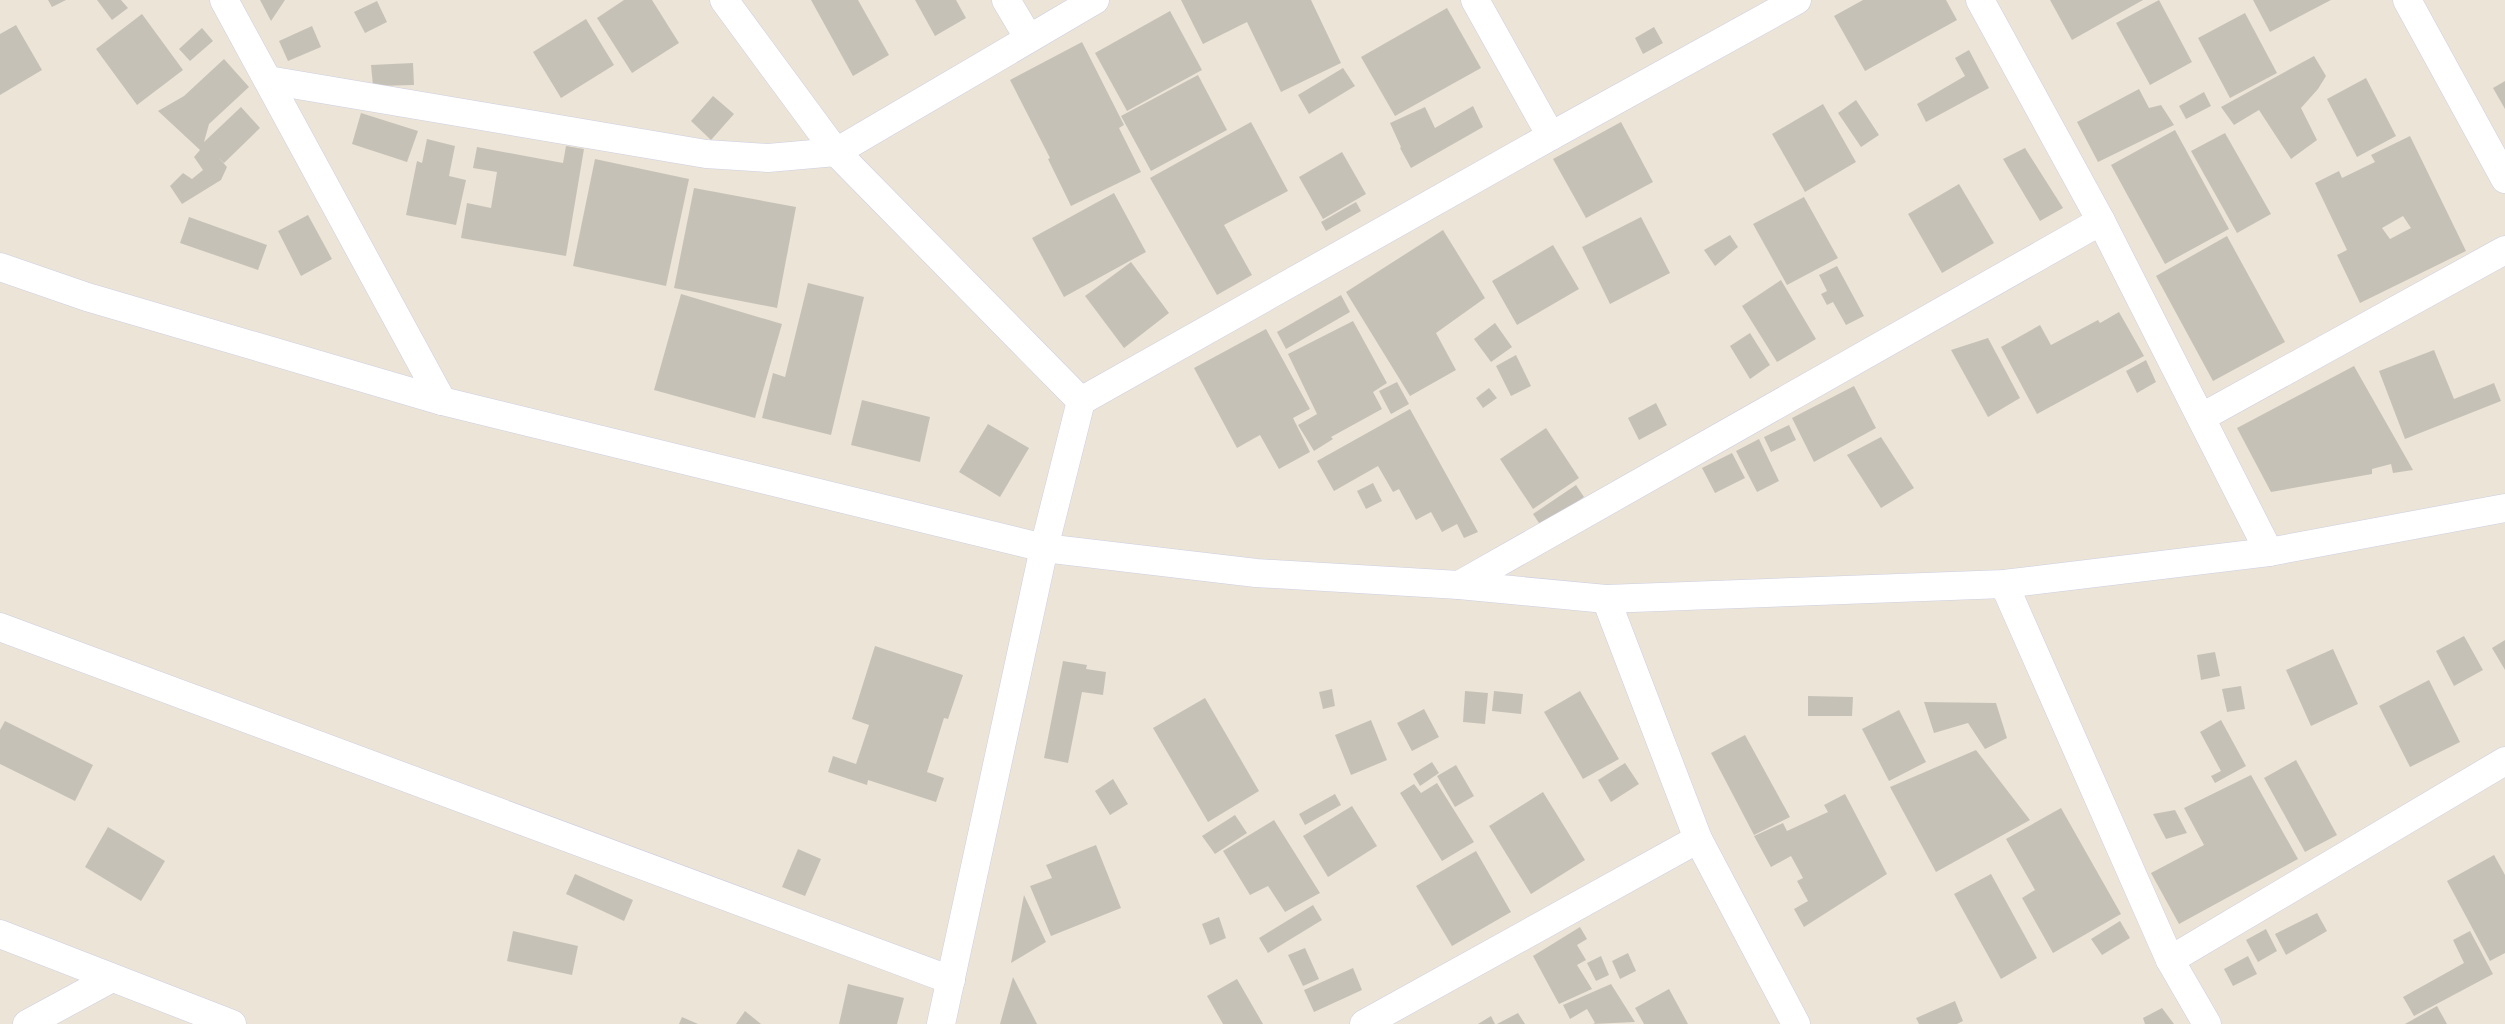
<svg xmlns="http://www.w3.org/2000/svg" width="2505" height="1024" font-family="'Varela Round',sans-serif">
	<rect width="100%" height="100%" fill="#ebe4d7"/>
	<!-- building -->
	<g fill="#c6c1b7" fill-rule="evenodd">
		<polygon points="48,0 66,0 52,7"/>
		<polygon points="97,0 121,0 128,8 112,20"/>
		<polygon points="260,0 285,0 271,21"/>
		<polygon points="624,0 652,0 679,43 632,73 597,18"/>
		<polygon points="811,0 858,0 889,55 853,76"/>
		<polygon points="915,0 956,0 966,18 935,36"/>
		<polygon points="1181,0 1311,0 1341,63 1281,92 1247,22 1203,44"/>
		<polygon points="1863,0 1946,0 1957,20 1865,71 1834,16"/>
		<polygon points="2050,0 2143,0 2072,40"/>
		<polygon points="2159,0 2192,62 2150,85 2116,23"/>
		<polygon points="2253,0 2331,0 2270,32"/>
		<polygon points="377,1 387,22 365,33 354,12"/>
		<polygon points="1447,8 1481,68 1395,116 1361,57"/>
		<polygon points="1170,11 1202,70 1127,111 1095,53"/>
		<polygon points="2245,13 2277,73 2230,98 2198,38"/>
		<polygon points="142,14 183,70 137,105 96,49"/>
		<polygon points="586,19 614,65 561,98 533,52"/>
		<polygon points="16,25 42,70 0,95 0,34"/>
		<polygon points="312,26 321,47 288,61 279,41"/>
		<polygon points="1654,27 1663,43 1643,54 1635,38"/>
		<polygon points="202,28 213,41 190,61 179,49"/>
		<polygon points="1082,42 1124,125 1119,128 1141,172 1071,206 1048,159 1050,158 1010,80"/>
		<polygon points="1969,50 1989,88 1926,122 1917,104 1965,76 1955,58"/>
		<polygon points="2314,56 2326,76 2318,89 2301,108 2317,140 2291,159 2259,110 2234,125 2221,107"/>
		<polygon points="224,59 249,87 209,124 204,142 241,107 260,128 224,163 218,157 227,167 221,180 182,204 170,186 183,173 192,179 203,170 194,157 200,150 158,111 184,96"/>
		<polygon points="413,63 414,85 373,86 371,65"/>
		<polygon points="1343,68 1355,86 1309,114 1298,95"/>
		<polygon points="1198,75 1227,130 1151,171 1121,116"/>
		<polygon points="2366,78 2396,136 2357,157 2327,99"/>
		<polygon points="2505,81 2505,109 2493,88"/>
		<polygon points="2139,89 2149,108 2161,105 2174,125 2098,162 2077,122"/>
		<polygon points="2204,92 2211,106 2186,119 2179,106"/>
		<polygon points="713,96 734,114 711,140 691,121"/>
		<polygon points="1856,100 1879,135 1861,147 1838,113"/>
		<polygon points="1823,104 1856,162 1805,192 1772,134"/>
		<polygon points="1473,106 1483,127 1411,168 1400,148 1401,147 1390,123 1425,107 1435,128"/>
		<polygon points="361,113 418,131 407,162 352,144"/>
		<polygon points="1251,122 1288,191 1224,225 1252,275 1217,295 1150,178"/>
		<polygon points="1621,122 1653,182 1586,218 1553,159"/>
		<polygon points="2175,130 2229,229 2165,264 2111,165"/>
		<polygon points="2225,133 2271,214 2237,233 2191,151"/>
		<path d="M 2410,136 L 2466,251 L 2360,303 L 2337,255 L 2347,250 L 2315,183 L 2339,171 L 2342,178 L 2375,162 L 2371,155 ZM 2403,216 L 2411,228 L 2390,239 L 2382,228 Z"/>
		<polygon points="427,139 455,146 449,176 466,180 456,225 406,215 417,161 422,163"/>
		<polygon points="566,146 584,149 566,256 461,238 467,203 491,208 497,172 473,168 477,147 563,163"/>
		<polygon points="2025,148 2063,208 2040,221 2003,159"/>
		<polygon points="1342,152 1366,194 1323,219 1299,177"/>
		<polygon points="595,159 689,179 666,286 573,266"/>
		<polygon points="1959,184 1994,243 1942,273 1908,214"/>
		<polygon points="694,188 796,207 777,308 674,288"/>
		<polygon points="1114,193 1146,252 1064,297 1032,238"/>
		<polygon points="1804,197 1838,258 1787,285 1753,224"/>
		<polygon points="1356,202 1361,211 1326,231 1321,222"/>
		<polygon points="308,215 332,259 301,276 278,231"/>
		<polygon points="189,217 267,245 258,270 180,243"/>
		<polygon points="1641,217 1670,273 1610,304 1582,247"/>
		<polygon points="1443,230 1485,298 1436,333 1456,370 1410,396 1346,292"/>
		<polygon points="1730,235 1738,247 1715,266 1704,250"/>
		<polygon points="2227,236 2285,342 2213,381 2156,276"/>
		<polygon points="1553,245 1579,289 1517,325 1492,281"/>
		<polygon points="1131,262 1169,313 1124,348 1085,296"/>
		<polygon points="1837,266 1864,316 1846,325 1833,302 1827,305 1821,294 1827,291 1819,275"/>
		<polygon points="1781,280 1816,339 1777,362 1742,306"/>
		<polygon points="808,283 864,297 831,435 762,418 773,373 785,377"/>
		<polygon points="681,294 782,324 755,418 654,390"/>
		<polygon points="1341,295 1350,312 1286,349 1277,332"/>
		<polygon points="2119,312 2144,356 2037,414 2001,347 2040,325 2051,345 2098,320 2100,323"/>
		<polygon points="1353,321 1387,383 1373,392 1382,409 1331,437 1333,439 1314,451 1298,425 1317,414 1288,354"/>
		<polygon points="1495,323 1512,347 1491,362 1474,339"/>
		<polygon points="1266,329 1310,409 1293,418 1310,452 1279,469 1260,435 1237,448 1194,368"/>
		<polygon points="1750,333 1770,365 1750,379 1730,346"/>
		<polygon points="1988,338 2020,398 1988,417 1951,350"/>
		<polygon points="2434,350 2454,399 2494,383 2501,401 2405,439 2379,371"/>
		<polygon points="1516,355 1531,386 1511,396 1496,366"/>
		<polygon points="2146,360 2156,382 2137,393 2126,371"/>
		<polygon points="2354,366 2413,470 2393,473 2391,464 2372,469 2372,474 2271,492 2237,428"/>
		<polygon points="1397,382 1409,404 1391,414 1379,391"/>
		<polygon points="1854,386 1876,428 1814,462 1792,418"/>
		<polygon points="1489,388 1497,398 1483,408 1476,398"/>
		<polygon points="862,400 930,417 920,462 851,445"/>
		<polygon points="1656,403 1667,425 1639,440 1628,418"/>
		<polygon points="1410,409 1478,532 1464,538 1457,524 1442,532 1431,512 1416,520 1399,489 1393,492 1378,466 1334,491 1317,461"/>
		<polygon points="988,424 1029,448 1000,497 959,472"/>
		<polygon points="1789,425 1796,440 1771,452 1764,437"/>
		<polygon points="1546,428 1579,478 1533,509 1500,459"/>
		<polygon points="1881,437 1914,488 1881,508 1847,455"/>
		<polygon points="1759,439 1779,481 1757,492 1736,451"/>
		<polygon points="1732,453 1745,478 1715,493 1702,468"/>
		<polygon points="1373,483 1382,501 1366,509 1357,491"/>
		<polygon points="1576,485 1584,497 1541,526 1533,514"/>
		<polygon points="2464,636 2483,670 2454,686 2436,651"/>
		<polygon points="2505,640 2505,670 2492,648"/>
		<polygon points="875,646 963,675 948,719 944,718 927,772 944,778 936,802 868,780 867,785 828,772 833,756 856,764 869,725 852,719"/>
		<polygon points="2333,649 2358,704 2311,726 2286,670"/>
		<polygon points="2215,652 2220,676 2201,680 2197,655"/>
		<polygon points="1063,661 1087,665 1086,669 1106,672 1103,695 1082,692 1068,763 1044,758"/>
		<polygon points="2429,680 2460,742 2410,767 2379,706"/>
		<polygon points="2241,686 2245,709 2227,712 2222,689"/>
		<polygon points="1332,689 1335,706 1323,709 1319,692"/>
		<polygon points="1465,691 1488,693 1485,724 1463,722"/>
		<polygon points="1494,691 1523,694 1521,714 1492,711"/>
		<polygon points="1580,691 1619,759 1583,779 1544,712"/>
		<polygon points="1808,696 1853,697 1852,716 1808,716"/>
		<polygon points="1205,698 1259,791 1208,822 1153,728"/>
		<polygon points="1924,702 1996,703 2007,738 1985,749 1968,723 1934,733"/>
		<polygon points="1424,709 1439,737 1412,751 1397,723"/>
		<polygon points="1899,710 1926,762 1889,781 1862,729"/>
		<polygon points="1371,720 1387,760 1351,775 1335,735"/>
		<polygon points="2221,720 2246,766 2215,783 2211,776 2221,771 2200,732"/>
		<polygon points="5,721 93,765 75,801 0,764 0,730"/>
		<polygon points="1745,735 1790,817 1754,835 1711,753"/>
		<polygon points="1976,750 2030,820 1936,872 1890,787"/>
		<polygon points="2296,760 2337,835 2305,852 2264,778"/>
		<polygon points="1432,762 1439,773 1420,786 1413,774"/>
		<polygon points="1625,763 1639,784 1611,802 1598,780"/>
		<polygon points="1456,765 1474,796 1455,807 1437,776"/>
		<polygon points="2251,775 2298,859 2179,924 2151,873 2204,845 2184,808"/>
		<polygon points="1113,779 1128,804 1110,815 1095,791"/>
		<polygon points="1437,783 1474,842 1442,861 1400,793 1414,784 1421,793"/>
		<polygon points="1543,792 1585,860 1531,894 1489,826"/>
		<polygon points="1335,794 1341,805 1305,825 1299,814"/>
		<polygon points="1845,794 1887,874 1804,927 1794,909 1808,901 1797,881 1803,878 1791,856 1771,867 1754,836 1783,823 1787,831 1828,812 1824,805"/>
		<polygon points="1352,806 1377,846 1328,877 1303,836"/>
		<polygon points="2061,808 2121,914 2053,953 2022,898 2035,890 2006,839"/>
		<polygon points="2175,810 2187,833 2166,839 2153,814"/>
		<polygon points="1235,815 1247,833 1215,854 1202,836"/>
		<polygon points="1274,820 1320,893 1285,912 1268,886 1250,895 1223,851"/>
		<polygon points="108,827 165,861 141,901 85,867"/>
		<polygon points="1096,845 1121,908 1051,936 1030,886 1052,878 1046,865"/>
		<polygon points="798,849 821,859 805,896 782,887"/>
		<polygon points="1476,851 1511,912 1452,946 1416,886"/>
		<polygon points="2494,855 2505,875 2505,953 2490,961 2447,881"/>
		<polygon points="575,874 633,900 624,921 566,894"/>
		<polygon points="1991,874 2037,958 2001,979 1954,894"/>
		<polygon points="1024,895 1046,942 1011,963"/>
		<polygon points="1313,905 1322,920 1268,953 1259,938"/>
		<polygon points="2317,913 2327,931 2286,955 2275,934"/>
		<polygon points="1219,917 1226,938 1210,945 1202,924"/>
		<polygon points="2120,921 2130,938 2102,955 2091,939"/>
		<polygon points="1580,927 1587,939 1577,945 1586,960 1577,965 1592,989 1559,1004 1533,956"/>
		<polygon points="2266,929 2277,951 2258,962 2246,940"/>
		<polygon points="513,931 578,946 572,975 507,961"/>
		<polygon points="2470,931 2493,974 2414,1016 2403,997 2464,963 2453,940"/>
		<polygon points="1305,948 1319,979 1303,986 1288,955"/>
		<polygon points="1628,953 1636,971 1620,979 1612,961"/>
		<polygon points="1601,956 1609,975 1596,981 1587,963"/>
		<polygon points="2248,956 2257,974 2233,986 2224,969"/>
		<polygon points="1353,968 1362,990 1314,1012 1304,990"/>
		<polygon points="1013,977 1037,1024 1000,1024"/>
		<polygon points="1237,979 1263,1024 1223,1024 1207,996"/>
		<polygon points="848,984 904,998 897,1024 839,1024"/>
		<polygon points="1611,984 1635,1022 1593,1024 1595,1023 1587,1009 1570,1019 1563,1005"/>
		<polygon points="1669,989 1688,1024 1644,1024 1635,1008"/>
		<polygon points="1955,1001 1963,1021 1957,1024 1919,1024 1916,1018"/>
		<polygon points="2437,1006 2447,1024 2405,1024"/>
		<polygon points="2162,1008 2174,1024 2145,1024 2143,1018"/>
		<polygon points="745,1011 761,1024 736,1024"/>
		<polygon points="1518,1013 1525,1024 1497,1024"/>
		<polygon points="1491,1016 1495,1024 1478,1024"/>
		<polygon points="682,1017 698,1024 679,1024"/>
	</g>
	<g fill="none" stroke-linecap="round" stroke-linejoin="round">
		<defs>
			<g id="minor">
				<polyline points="224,0 442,401"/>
				<polyline points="724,0 836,152 1081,401 1044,548 941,1024"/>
				<polyline points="1006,0 1028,37"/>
				<polyline points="1475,0 1551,136"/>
				<polyline points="1980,0 2101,221 2269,552"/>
				<polyline points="2407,0 2505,179"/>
				<polyline points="268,80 706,154 768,158 836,152 1095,0"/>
				<polyline points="0,267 87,297 442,401 1044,548 1256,573 1459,585 1606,599 2004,584 2269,552 2505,508"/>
				<polyline points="1081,401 1551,136 1797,0"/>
				<polyline points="2202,417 2505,250"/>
				<polyline points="2004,584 2170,960 2207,1024"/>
				<polyline points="1459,585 2101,221"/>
				<polyline points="1606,599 1698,839 1796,1024"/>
				<polyline points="0,627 951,980"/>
				<polyline points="0,934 232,1024"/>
				<polyline points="2170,960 2505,761"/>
				<polyline points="27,1024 112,978"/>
				<polyline points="1364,1024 1698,839"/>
			</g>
		</defs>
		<!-- minor casing -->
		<use href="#minor" stroke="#cdcfe2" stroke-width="29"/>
		<!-- minor -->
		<use href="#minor" stroke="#fff" stroke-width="28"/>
	</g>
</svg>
